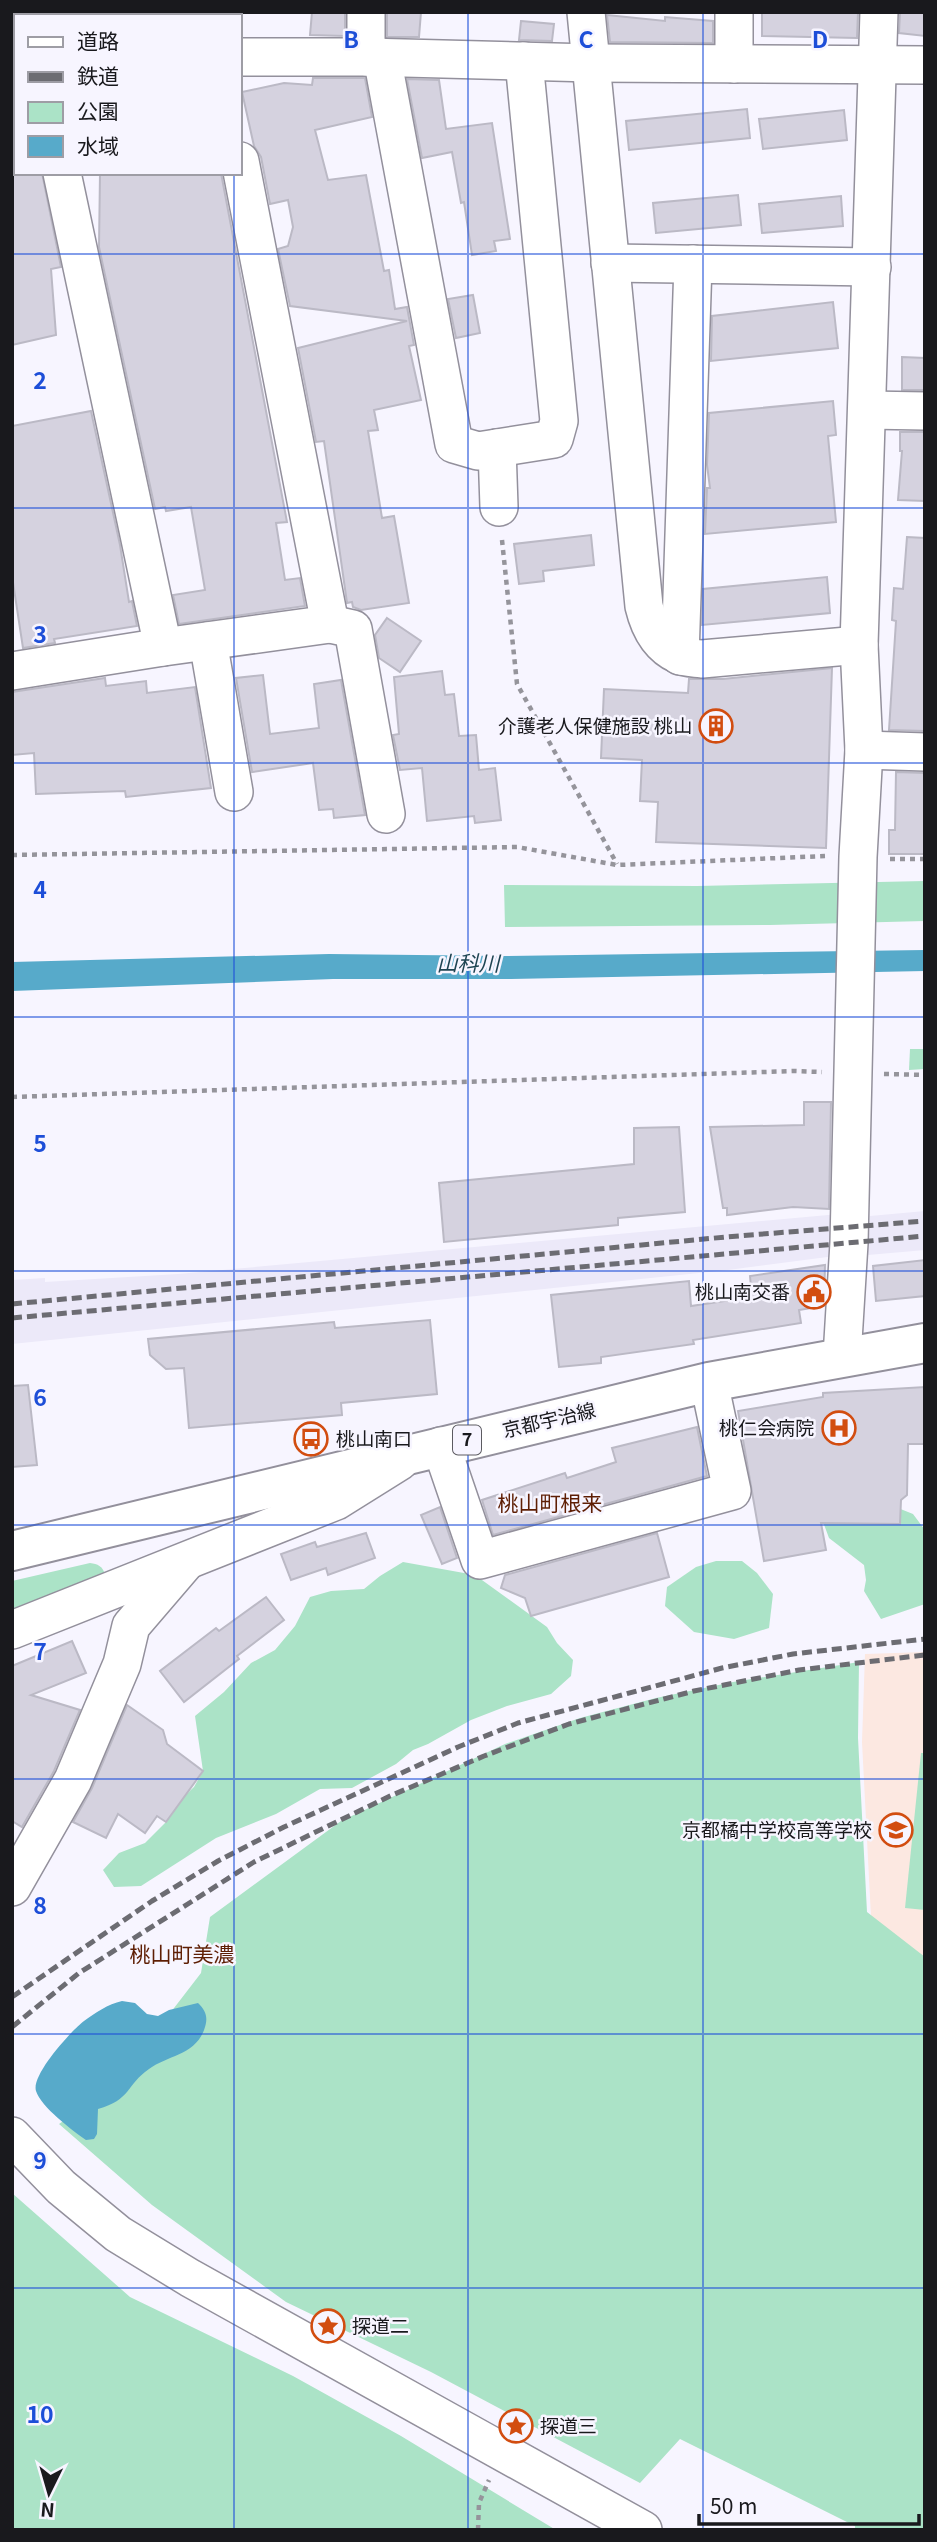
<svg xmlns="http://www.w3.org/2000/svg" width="937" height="2542" font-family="Georgia,'Noto Sans JP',serif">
	<rect width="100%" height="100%" fill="#f7f5ff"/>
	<!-- built -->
	<g fill="#ece9f9">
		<polygon points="925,1211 925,1250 868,1255 870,1216"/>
		<polygon points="839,1214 835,1256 728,1270 12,1344 12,1280 45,1278 45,1282 178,1274"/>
	</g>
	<!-- education -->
	<polygon fill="#fce8e1" points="925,1652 925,1959 871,1917 862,1742 865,1654"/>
	<!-- green -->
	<g fill="#abe3c7">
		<polygon points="925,881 925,921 770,925 505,927 504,885 697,886"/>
		<polygon points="910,1049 925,1049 925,1069 909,1070"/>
		<polygon points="888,1504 913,1514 925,1530 925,1604 881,1619 864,1591 866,1580 864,1565 829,1538 819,1511"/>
		<polygon points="716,1561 742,1561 757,1573 773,1594 769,1628 734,1639 694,1632 665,1606 667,1587 696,1567"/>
		<polygon points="403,1562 475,1575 547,1627 557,1643 573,1660 571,1676 551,1694 507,1706 471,1720 428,1744 413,1750 396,1764 352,1788 320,1789 276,1814 216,1838 141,1886 114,1887 103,1870 119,1853 145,1843 166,1822 172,1808 194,1787 203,1771 195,1716 224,1692 251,1663 275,1650 295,1626 310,1597 331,1591 364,1589 380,1576"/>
		<path d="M 90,1563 C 98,1564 102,1566 105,1574 L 12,1617 L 12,1581 Z"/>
		<polygon points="859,1662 858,1738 867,1912 925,1957 925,2530 855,2530 855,2526 680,2439 640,2483 431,2372 286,2302 152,2205 59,2124 114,2086 201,1973 210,1917 341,1821 505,1744 580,1718 656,1698 733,1682"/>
		<polygon points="921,1753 925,1753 925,1910 905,1908"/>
		<polygon points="12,2193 130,2297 293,2376 401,2436 556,2530 12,2530"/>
	</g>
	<!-- water -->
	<g fill="#57aaca">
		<polygon points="925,950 925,971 511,979 333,979 12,991 12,962 329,954 505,956"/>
		<path d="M 122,2001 L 135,2003 L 147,2014 L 158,2016 L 169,2010 L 198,2003 C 206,2011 208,2017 205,2027 C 197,2055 168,2055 149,2069 C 126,2085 131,2100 98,2109 L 97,2134 L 94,2139 L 86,2140 C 72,2130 41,2107 36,2091 C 31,2075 71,2031 84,2021 C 95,2013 108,2004 122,2001 Z"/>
	</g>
	<!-- building -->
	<g fill="#d5d2df" stroke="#bbb9c5" stroke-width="2">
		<polygon points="312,12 345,12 345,36 310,35"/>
		<polygon points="387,12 421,12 419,37 387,37"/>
		<polygon points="762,12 858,12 857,38 762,36"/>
		<polygon points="900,12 925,12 925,36 899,33"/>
		<polygon points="607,15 665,21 665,17 713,21 713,43 610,42"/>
		<polygon points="521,21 554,24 552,41 519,40"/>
		<polygon points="313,78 365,78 372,117 315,130 328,180 366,175 384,271 389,270 395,309 407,307 414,345 409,346 421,400 374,410 378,430 368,431 382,518 394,516 409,603 361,610 353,607 352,602 347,603 324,441 316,442 298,348 407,321 290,306 278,249 288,246 293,227 288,200 270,204 261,157 254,146 242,92 284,83 312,85"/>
		<polygon points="407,79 439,80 446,129 492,123 510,239 494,241 496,251 472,255 464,202 461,203 452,152 422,158"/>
		<polygon points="747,109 750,138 629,150 626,121"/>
		<polygon points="844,110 847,140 763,149 759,119"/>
		<polygon points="12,173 42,173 61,267 51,269 56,335 12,345"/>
		<polygon points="100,173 221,173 287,522 276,523 285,580 300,578 305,606 179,624 173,595 205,590 191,507 166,511 165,507 155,509 99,247"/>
		<polygon points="738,195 741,225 656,233 653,203"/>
		<polygon points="841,196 843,226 762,233 759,204"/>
		<polygon points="473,295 480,333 456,338 448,299"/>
		<polygon points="833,302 838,348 711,361 712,316"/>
		<polygon points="902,357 925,358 925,390 902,390"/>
		<polygon points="833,401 836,435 828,436 836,522 705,534 707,488 710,488 707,465 709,413"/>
		<polygon points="91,411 120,545 129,602 132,601 137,626 54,639 55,643 23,648 12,576 12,426"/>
		<polygon points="900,432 925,432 925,501 898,500 902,451 900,451"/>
		<polygon points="591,535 594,565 543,571 544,581 519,584 514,544"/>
		<polygon points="907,537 925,538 925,731 889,730 896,621 892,620 894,588 903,589"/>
		<polygon points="827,577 830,613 702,625 703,589"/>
		<polygon points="387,618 421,641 400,672 379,658 375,635"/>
		<polygon points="832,668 826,848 656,842 658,802 640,801 642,760 601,758 604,689 688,693 689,679 723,679"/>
		<polygon points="442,671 445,695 454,694 459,736 476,735 479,770 495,768 501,820 475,823 474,816 427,821 422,768 400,770 393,735 399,734 394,677"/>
		<polygon points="263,675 270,734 319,728 314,684 341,680 365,815 334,818 333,809 319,810 313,763 252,772 236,678"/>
		<polygon points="105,678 106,686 146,681 147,693 195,687 211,788 126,797 125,791 36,794 34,753 12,755 12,692"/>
		<polygon points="896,772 925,773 925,854 889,854 889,830 895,830"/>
		<polygon points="804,1102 831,1102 829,1209 793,1207 727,1215 727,1208 723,1208 710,1127 804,1125"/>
		<polygon points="679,1127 685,1212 618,1218 618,1225 444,1242 439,1183 634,1164 634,1128"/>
		<polygon points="925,1260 925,1296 876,1301 873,1266"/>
		<polygon points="825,1265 824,1306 799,1310 801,1323 693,1340 694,1344 601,1357 601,1363 559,1367 551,1295 689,1281 691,1306 738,1299 736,1289 751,1287 750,1276"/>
		<polygon points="430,1320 437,1394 341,1403 342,1415 189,1428 184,1368 166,1369 150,1355 148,1339 334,1322 335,1328"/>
		<polygon points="28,1385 37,1465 12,1467 12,1386"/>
		<polygon points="925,1387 925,1444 908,1444 907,1495 901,1500 900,1524 821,1523 826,1550 764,1561 738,1411 823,1397 823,1393"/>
		<polygon points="697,1427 707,1476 493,1535 482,1500 565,1473 567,1478 616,1462 612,1448"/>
		<polygon points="440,1507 457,1558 442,1564 421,1515"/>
		<polygon points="366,1533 375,1558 328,1575 326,1568 291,1580 281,1554 315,1542 317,1547"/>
		<polygon points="657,1533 669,1577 531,1616 525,1598 501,1588 505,1575"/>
		<polygon points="266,1597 284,1620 237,1656 239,1659 184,1702 160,1671 216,1628 219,1631"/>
		<polygon points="72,1641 86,1673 31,1695 80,1710 54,1771 22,1827 12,1821 12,1666"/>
		<polygon points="127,1705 163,1730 167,1744 203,1771 166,1822 157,1816 145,1833 118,1814 106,1838 73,1822 92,1788"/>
	</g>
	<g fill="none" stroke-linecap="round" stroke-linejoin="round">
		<defs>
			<g id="minor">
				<path d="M 586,12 L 644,606 C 649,627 659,646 679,655 C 685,658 695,658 702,659 L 859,645"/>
				<polyline points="240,57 366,57 591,63 925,65"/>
				<polyline points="366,57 366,12"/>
				<polyline points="382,57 454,444 478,451 554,439 559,421 524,61"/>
				<polyline points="734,64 734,12"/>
				<polyline points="12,133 16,132"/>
				<polyline points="62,173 163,647"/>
				<polyline points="610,263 872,267"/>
				<polyline points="867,410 925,411"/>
				<polyline points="497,448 499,507"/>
				<polyline points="330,624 353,629 386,814"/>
				<polyline points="208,641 234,792"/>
				<polyline points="680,656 693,264"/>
				<polyline points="12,671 163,647 330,624 240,161"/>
				<polyline points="864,750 925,752"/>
				<polyline points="842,1357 849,1243 858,857 864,750 859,645 879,12"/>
				<polyline points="441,1446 480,1560 732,1491 709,1382"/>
				<polyline points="12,1630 336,1501 400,1461"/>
				<polyline points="12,1887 73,1780 122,1664 131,1626 185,1563"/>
				<polyline points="12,2136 61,2187 118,2234 190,2278 643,2530"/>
			</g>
			<polyline id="major" points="12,1551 709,1382 925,1343"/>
		</defs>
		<!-- minor casing -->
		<use href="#minor" stroke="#93909c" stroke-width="40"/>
		<!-- major casing -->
		<use href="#major" stroke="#93909c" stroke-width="42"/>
		<!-- path -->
		<g stroke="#95949b" stroke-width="4.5" stroke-dasharray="5 5" stroke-linecap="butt">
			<polyline points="502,540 517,684 617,864"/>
			<polyline points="12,855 517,847 617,865 825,856"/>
			<polyline points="890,859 925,859"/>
			<polyline points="884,1074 925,1075"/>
			<polyline points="12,1097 793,1071 822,1072"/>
			<polyline points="478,2530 479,2503 489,2480"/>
		</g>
		<!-- minor -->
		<use href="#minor" stroke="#fff" stroke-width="37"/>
		<!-- major -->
		<use href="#major" stroke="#fff" stroke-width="38"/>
		<!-- rail -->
		<g stroke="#6c6c72" stroke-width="5" stroke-dasharray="10 5" stroke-linecap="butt">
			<polyline points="12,1304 726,1237 925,1221"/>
			<polyline points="12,1318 925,1236"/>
			<polyline points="12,1997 152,1901 218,1861 284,1827 458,1747 518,1723 722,1668 793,1654 925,1639"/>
			<polyline points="12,2027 79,1973 254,1862 390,1796 484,1756 569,1724 694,1691 799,1670 925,1655"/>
		</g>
	</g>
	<!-- grid -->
	<path fill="none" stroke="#1d4ed8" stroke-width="2" stroke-opacity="0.55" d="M 234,12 L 234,16M 468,12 L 468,2530M 703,12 L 703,2530M 234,173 L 234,2530M 12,254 L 925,254M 12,508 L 925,508M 12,763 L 925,763M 12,1017 L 925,1017M 12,1271 L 925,1271M 12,1525 L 925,1525M 12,1779 L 925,1779M 12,2034 L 925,2034M 12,2288 L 925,2288"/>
	<!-- icons -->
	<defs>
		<symbol id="building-ring" viewBox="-11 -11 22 22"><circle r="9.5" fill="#f7f5ff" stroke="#d24d10" stroke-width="1.5"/><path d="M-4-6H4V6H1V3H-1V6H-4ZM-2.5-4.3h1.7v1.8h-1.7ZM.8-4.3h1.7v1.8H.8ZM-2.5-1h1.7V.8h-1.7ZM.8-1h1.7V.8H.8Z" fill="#d24d10"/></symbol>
		<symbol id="civic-ring" viewBox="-11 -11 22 22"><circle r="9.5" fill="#f7f5ff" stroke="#d24d10" stroke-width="1.5"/><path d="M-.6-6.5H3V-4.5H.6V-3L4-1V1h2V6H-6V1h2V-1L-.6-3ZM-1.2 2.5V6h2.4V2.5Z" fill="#d24d10"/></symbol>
		<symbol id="hospital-ring" viewBox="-11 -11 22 22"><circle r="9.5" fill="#f7f5ff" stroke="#d24d10" stroke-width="1.5"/><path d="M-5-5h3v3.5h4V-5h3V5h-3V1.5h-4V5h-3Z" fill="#d24d10"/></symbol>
		<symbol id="bus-ring" viewBox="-11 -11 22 22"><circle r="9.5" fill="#f7f5ff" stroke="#d24d10" stroke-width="1.5"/><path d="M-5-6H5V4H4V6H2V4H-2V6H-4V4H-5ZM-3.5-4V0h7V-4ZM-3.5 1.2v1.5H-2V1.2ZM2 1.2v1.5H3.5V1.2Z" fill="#d24d10"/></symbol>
		<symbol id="school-ring" viewBox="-11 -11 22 22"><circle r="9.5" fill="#f7f5ff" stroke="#d24d10" stroke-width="1.5"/><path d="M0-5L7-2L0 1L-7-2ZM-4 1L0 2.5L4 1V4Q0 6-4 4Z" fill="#d24d10"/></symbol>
		<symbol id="sight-ring" viewBox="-11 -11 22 22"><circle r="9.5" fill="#f7f5ff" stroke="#d24d10" stroke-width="1.5"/><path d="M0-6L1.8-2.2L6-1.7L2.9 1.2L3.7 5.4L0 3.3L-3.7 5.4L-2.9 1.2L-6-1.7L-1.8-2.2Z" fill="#d24d10"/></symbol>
	</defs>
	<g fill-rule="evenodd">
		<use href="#building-ring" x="697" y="707" width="38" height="38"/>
		<use href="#civic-ring" x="795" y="1273" width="38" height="38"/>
		<use href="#hospital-ring" x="820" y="1409" width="38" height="38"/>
		<use href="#bus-ring" x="292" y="1420" width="38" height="38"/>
		<use href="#school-ring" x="877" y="1811" width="38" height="38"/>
		<use href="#sight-ring" x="309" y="2307" width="38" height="38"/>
		<use href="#sight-ring" x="497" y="2407" width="38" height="38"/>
	</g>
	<g text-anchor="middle" stroke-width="5" stroke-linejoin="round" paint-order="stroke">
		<!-- shield labels -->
		<rect fill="#f7f5ff" stroke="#5c5b61" stroke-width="2" x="453" y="1425.5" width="28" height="29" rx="5"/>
		<g font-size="18" font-weight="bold" fill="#19191d">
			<text x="467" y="1446">7</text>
		</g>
		<!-- poi labels -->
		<g font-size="19" fill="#19191d" stroke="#f7f5ff" text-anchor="end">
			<text x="692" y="733">介護老人保健施設 桃山</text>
			<text x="790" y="1299">桃山南交番</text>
			<text x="814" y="1435">桃仁会病院</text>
			<text x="336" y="1446" text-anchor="start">桃山南口</text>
			<text x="872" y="1837">京都橘中学校高等学校</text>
			<text x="352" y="2333" text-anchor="start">探道二</text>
			<text x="540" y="2433" text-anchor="start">探道三</text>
		</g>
		<!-- street labels -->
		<g font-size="19" fill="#19191d" stroke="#f7f5ff">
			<text transform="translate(549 1420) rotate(-13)" y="7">京都宇治線</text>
		</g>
		<!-- water labels -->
		<g font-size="21" font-style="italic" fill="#1e4452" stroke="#f7f5ff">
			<text x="468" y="971">山科川</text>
		</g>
		<!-- neighbourhood labels -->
		<g font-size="21" fill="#5e1e04" stroke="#f7f5ff">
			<text x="550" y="1511">桃山町根来</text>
			<text x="182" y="1962">桃山町美濃</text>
		</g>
	</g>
	<g font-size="23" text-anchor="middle" font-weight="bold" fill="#1d4ed8" stroke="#f7f5ff" stroke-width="5" stroke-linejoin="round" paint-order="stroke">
		<text x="351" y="48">B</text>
		<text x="586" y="48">C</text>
		<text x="820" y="48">D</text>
		<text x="40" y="389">2</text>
		<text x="40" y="643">3</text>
		<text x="40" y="898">4</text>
		<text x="40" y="1152">5</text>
		<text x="40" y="1406">6</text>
		<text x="40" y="1660">7</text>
		<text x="40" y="1914">8</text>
		<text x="40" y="2169">9</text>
		<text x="40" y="2423">10</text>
	</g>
	<!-- border -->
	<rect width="937" height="2542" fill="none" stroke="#19191d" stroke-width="28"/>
	<!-- legend -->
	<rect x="14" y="14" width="228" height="161" fill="#f7f5ff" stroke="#9e9da5" stroke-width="2"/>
	<rect x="28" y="37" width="35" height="10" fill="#ffffff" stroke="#9e9da5" stroke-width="2"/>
	<text x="77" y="49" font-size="21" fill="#19191d">道路</text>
	<rect x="28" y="72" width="35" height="10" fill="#6c6c72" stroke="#9e9da5" stroke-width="2"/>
	<text x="77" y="84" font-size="21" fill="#19191d">鉄道</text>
	<rect x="28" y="102" width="35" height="21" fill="#abe3c7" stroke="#9e9da5" stroke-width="2"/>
	<text x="77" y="119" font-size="21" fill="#19191d">公園</text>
	<rect x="28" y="136" width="35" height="21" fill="#57aaca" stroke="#9e9da5" stroke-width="2"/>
	<text x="77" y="154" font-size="21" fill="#19191d">水域</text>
	<!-- north arrow -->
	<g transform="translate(49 2493) rotate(185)" stroke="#f7f5ff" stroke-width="5" paint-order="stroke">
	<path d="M0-5L12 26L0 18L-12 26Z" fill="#19191d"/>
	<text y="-10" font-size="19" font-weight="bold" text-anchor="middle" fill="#19191d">N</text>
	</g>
	<!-- scale -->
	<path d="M699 2514v10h220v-10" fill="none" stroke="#19191d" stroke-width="3.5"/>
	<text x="710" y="2514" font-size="21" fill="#19191d" stroke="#f7f5ff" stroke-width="5" paint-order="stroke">50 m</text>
</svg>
